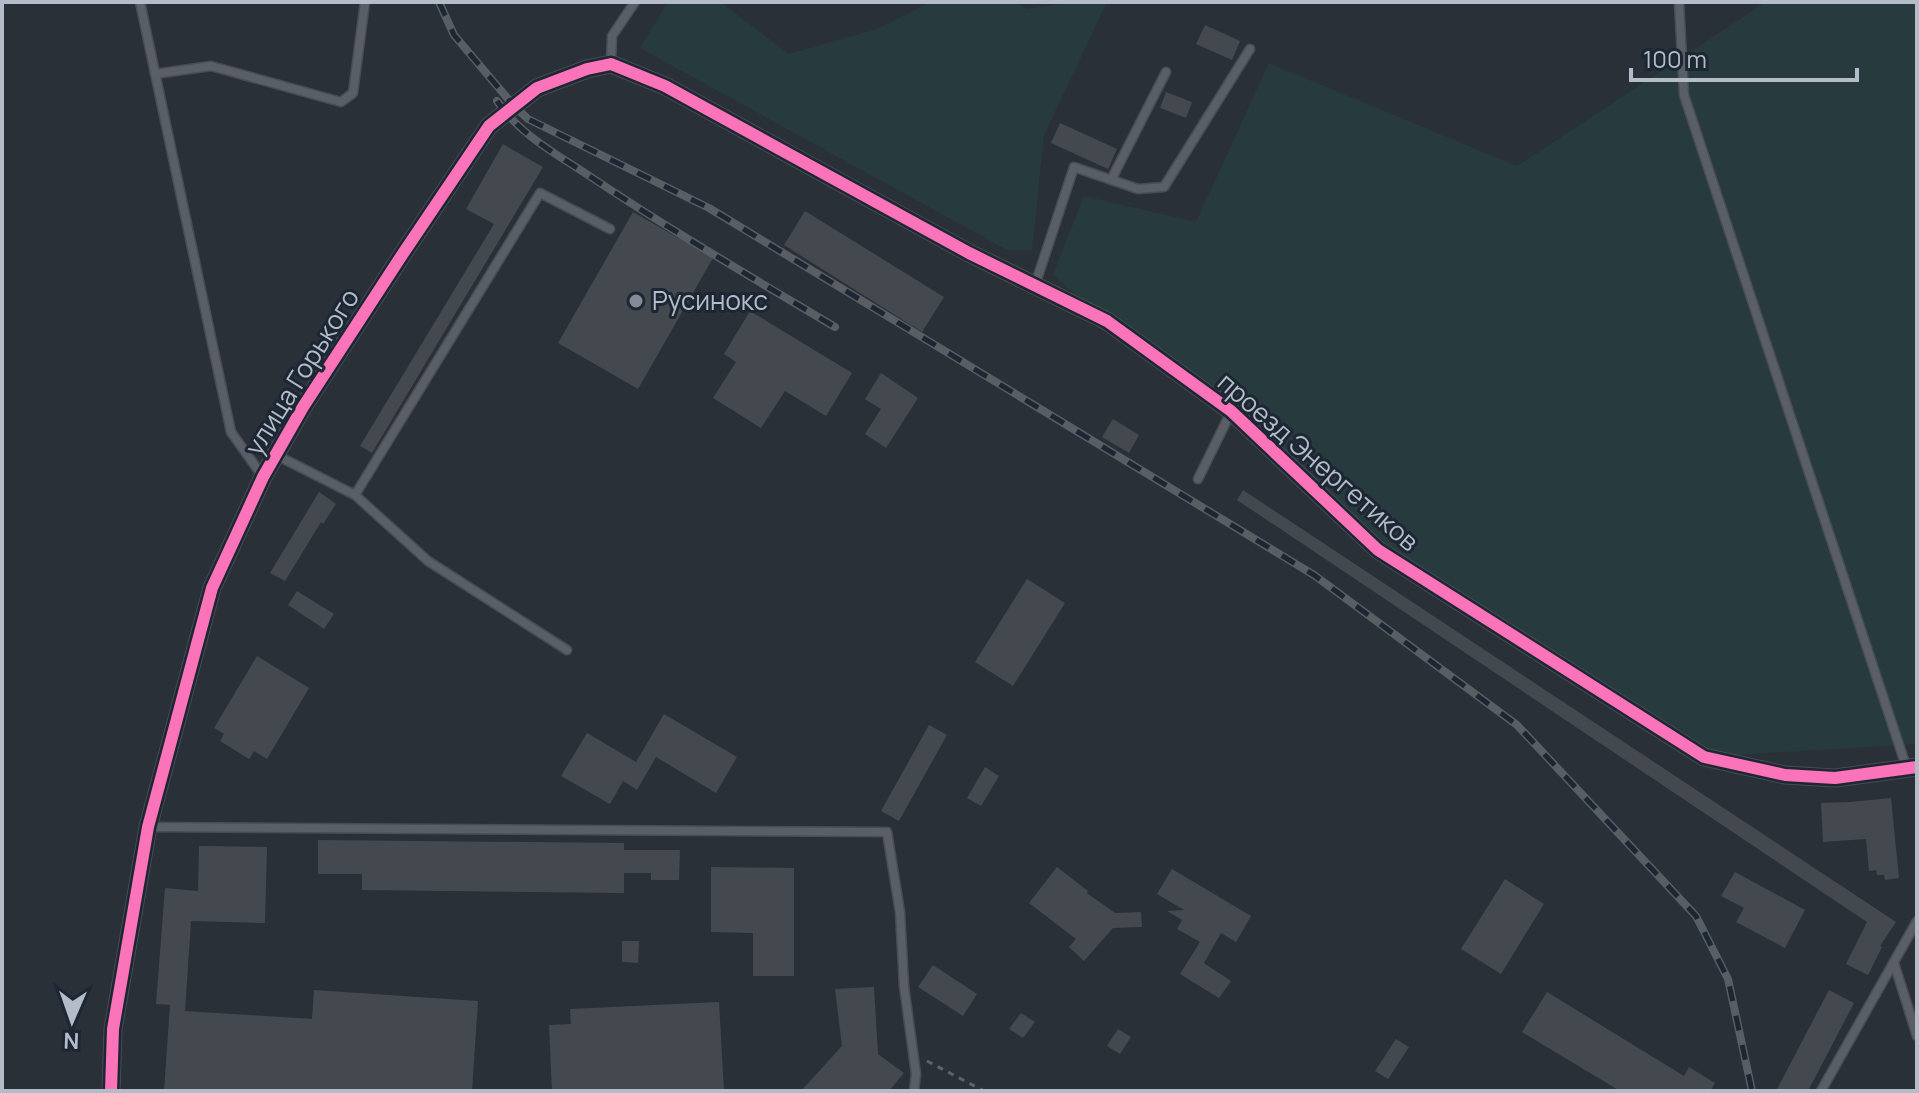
<svg xmlns="http://www.w3.org/2000/svg" width="1919" height="1093" font-family="Manrope,sans-serif">
	<rect width="100%" height="100%" fill="#2a3038"/>
	<!-- green -->
	<g fill="#273a3e">
		<polygon points="668,2 720,2 789,54 877,29 931,2 1016,2 1027,9 1074,2 1107,2 1044,135 1032,250 1007,250 640,48"/>
		<polygon points="1766,2 1917,2 1917,744 1704,757 1378,550 1231,411 1107,321 1053,275 1084,196 1196,222 1269,63 1517,166"/>
	</g>
	<!-- building -->
	<g fill="#444950">
		<polygon points="1205,25 1240,41 1232,60 1196,44"/>
		<polygon points="1166,92 1192,102 1186,118 1160,108"/>
		<polygon points="1060,123 1117,149 1108,169 1051,143"/>
		<polygon points="503,144 543,167 372,453 360,446 494,224 466,209"/>
		<polygon points="805,211 944,297 922,332 784,245"/>
		<polygon points="633,212 713,258 638,389 558,343"/>
		<polygon points="750,311 852,373 826,416 785,391 761,428 713,398 736,362 724,354"/>
		<polygon points="881,373 918,398 886,448 865,434 881,409 865,399"/>
		<polygon points="1113,419 1139,435 1129,453 1102,437"/>
		<polygon points="1243,490 1896,922 1880,946 1882,947 1868,975 1846,964 1867,922 1237,500"/>
		<polygon points="319,492 336,504 323,524 321,522 285,581 270,573"/>
		<polygon points="1027,579 1065,603 1013,686 975,662"/>
		<polygon points="297,591 334,614 324,629 288,605"/>
		<polygon points="257,656 309,688 267,759 254,751 249,759 220,741 224,734 214,728"/>
		<polygon points="664,714 737,757 716,793 656,757 637,790 623,781 610,804 561,776 587,733 636,762"/>
		<polygon points="929,725 947,735 899,821 881,811"/>
		<polygon points="985,767 999,776 981,806 967,798"/>
		<polygon points="1891,798 1899,878 1885,880 1884,875 1877,875 1876,870 1869,871 1866,839 1823,842 1821,803 1850,802"/>
		<polygon points="318,840 624,843 624,850 680,850 679,880 651,880 651,873 624,873 624,893 362,890 362,874 318,874"/>
		<polygon points="199,846 267,847 265,923 191,921 185,1011 312,1019 314,990 478,1001 472,1091 164,1091 170,1005 156,1004 165,888 198,891"/>
		<polygon points="711,867 794,868 794,976 753,976 753,933 711,932"/>
		<polygon points="1057,867 1088,891 1087,893 1115,913 1141,912 1142,927 1113,928 1084,961 1069,947 1076,939 1029,903"/>
		<polygon points="1172,869 1251,916 1236,942 1221,933 1204,963 1231,981 1219,998 1180,974 1200,942 1177,929 1182,920 1167,911 1184,910 1157,894"/>
		<polygon points="1735,872 1805,910 1785,948 1736,922 1744,908 1721,896"/>
		<polygon points="1505,879 1544,904 1501,974 1461,949"/>
		<polygon points="622,941 639,941 638,963 622,962"/>
		<polygon points="933,965 977,994 963,1016 918,987"/>
		<polygon points="874,987 878,1054 904,1073 889,1091 801,1091 842,1046 835,989"/>
		<polygon points="1829,990 1854,1003 1808,1091 1776,1091"/>
		<polygon points="1547,992 1684,1076 1689,1067 1715,1083 1710,1091 1620,1091 1522,1032"/>
		<polygon points="719,1002 724,1091 552,1091 549,1025 571,1024 570,1009"/>
		<polygon points="1021,1013 1035,1022 1023,1038 1009,1029"/>
		<polygon points="1118,1029 1131,1037 1120,1054 1107,1046"/>
		<polygon points="1396,1039 1409,1047 1388,1079 1375,1071"/>
	</g>
	<g fill="none" stroke-linecap="round" stroke-linejoin="round">
		<defs>
			<g id="lane">
				<polyline points="140,2 231,432 263,477"/>
				<polyline points="1679,2 1684,95 1907,769"/>
				<polyline points="611,64 612,36 635,2"/>
				<polyline points="155,74 211,66 341,102 353,93 365,2"/>
				<polyline points="1111,180 1166,72"/>
				<polyline points="1035,285 1074,167 1138,189 1164,187 1250,49"/>
				<polyline points="276,455 355,495 540,193 610,229"/>
				<polyline points="1198,479 1231,412"/>
				<polyline points="355,495 428,561 567,650"/>
				<polyline points="149,827 887,832 900,912 904,986 916,1074 914,1091"/>
				<polyline points="1894,963 1917,1036"/>
				<polyline points="1821,1091 1917,921"/>
			</g>
			<polyline id="street" points="111,1091 113,1029 148,827 212,588 263,477 303,407 402,255 489,126 537,88 587,69 611,64 665,86 969,253 1107,321 1231,411 1378,550 1704,757 1785,775 1835,778 1917,767"/>
		</defs>
		<!-- lane casing -->
		<use href="#lane" stroke="#484c53" stroke-width="11"/>
		<!-- street casing -->
		<use href="#street" stroke="#484c53" stroke-width="19"/>
		<!-- path -->
		<polyline stroke="#5d636a" stroke-width="3" stroke-dasharray="6 6" stroke-linecap="butt" points="927,1061 984,1091"/>
		<!-- lane -->
		<use href="#lane" stroke="#5a5e66" stroke-width="8"/>
		<!-- street -->
		<use href="#street" stroke="#5a5e66" stroke-width="16"/>
		<defs>
			<g id="rail">
				<polyline points="439,2 454,35 514,106 528,119 709,208 1314,575 1517,725 1696,916 1728,979 1752,1091"/>
				<path d="M 497,101 C 520,135 558,155 591,177 C 670,230 753,278 835,327"/>
			</g>
		</defs>
		<!-- rail casing -->
		<use href="#rail" stroke="#595d64" stroke-width="8"/>
		<!-- rail -->
		<use href="#rail" stroke="#1d2633" stroke-width="5" stroke-dasharray="15" stroke-linecap="butt"/>
		<defs>
			<polyline id="cycleway" points="111,1091 113,1029 148,827 212,588 263,477 303,407 402,255 489,126 537,88 587,69 611,64 665,86 969,253 1107,321 1231,411 1378,550 1704,757 1785,775 1835,778 1917,767"/>
		</defs>
		<!-- cycleway casing -->
		<use href="#cycleway" stroke="#1d2633" stroke-width="17"/>
		<!-- cycleway -->
		<use href="#cycleway" stroke="#fb73b8" stroke-width="12"/>
	</g>
	<!-- markers -->
	<circle fill="#848b96" stroke="#1d2633" stroke-width="3" cx="636" cy="301" r="8"/>
	<g text-anchor="middle" stroke-width="6" stroke-linejoin="round" paint-order="stroke">
		<!-- poi labels -->
		<g font-size="26" fill="#b4bcc9" stroke="#1d2633" text-anchor="start">
			<text x="652" y="310">Русинокс</text>
		</g>
		<!-- street labels -->
		<g font-size="26" fill="#b4bcc9" stroke="#1d2633">
			<text transform="translate(302 372) rotate(-58)" y="9">улица Горького</text>
			<text transform="translate(1318 462) rotate(41)" y="9">проезд Энергетиков</text>
		</g>
	</g>
	<!-- border -->
	<rect width="1919" height="1093" fill="none" stroke="#b4bcc9" stroke-width="8"/>
	<!-- north arrow -->
	<g transform="translate(72 1021) rotate(182)" stroke="#1d2633" stroke-width="6" paint-order="stroke">
	<path d="M0-6L14 30L0 20L-14 30Z" fill="#b4bcc9"/>
	<text y="-12" font-size="22" font-weight="bold" text-anchor="middle" fill="#b4bcc9">N</text>
	</g>
	<!-- scale -->
	<path d="M1631 68v12h226v-12" fill="none" stroke="#b4bcc9" stroke-width="4"/>
	<text x="1643" y="68" font-size="24" fill="#b4bcc9" stroke="#1d2633" stroke-width="6" paint-order="stroke">100 m</text>
</svg>
